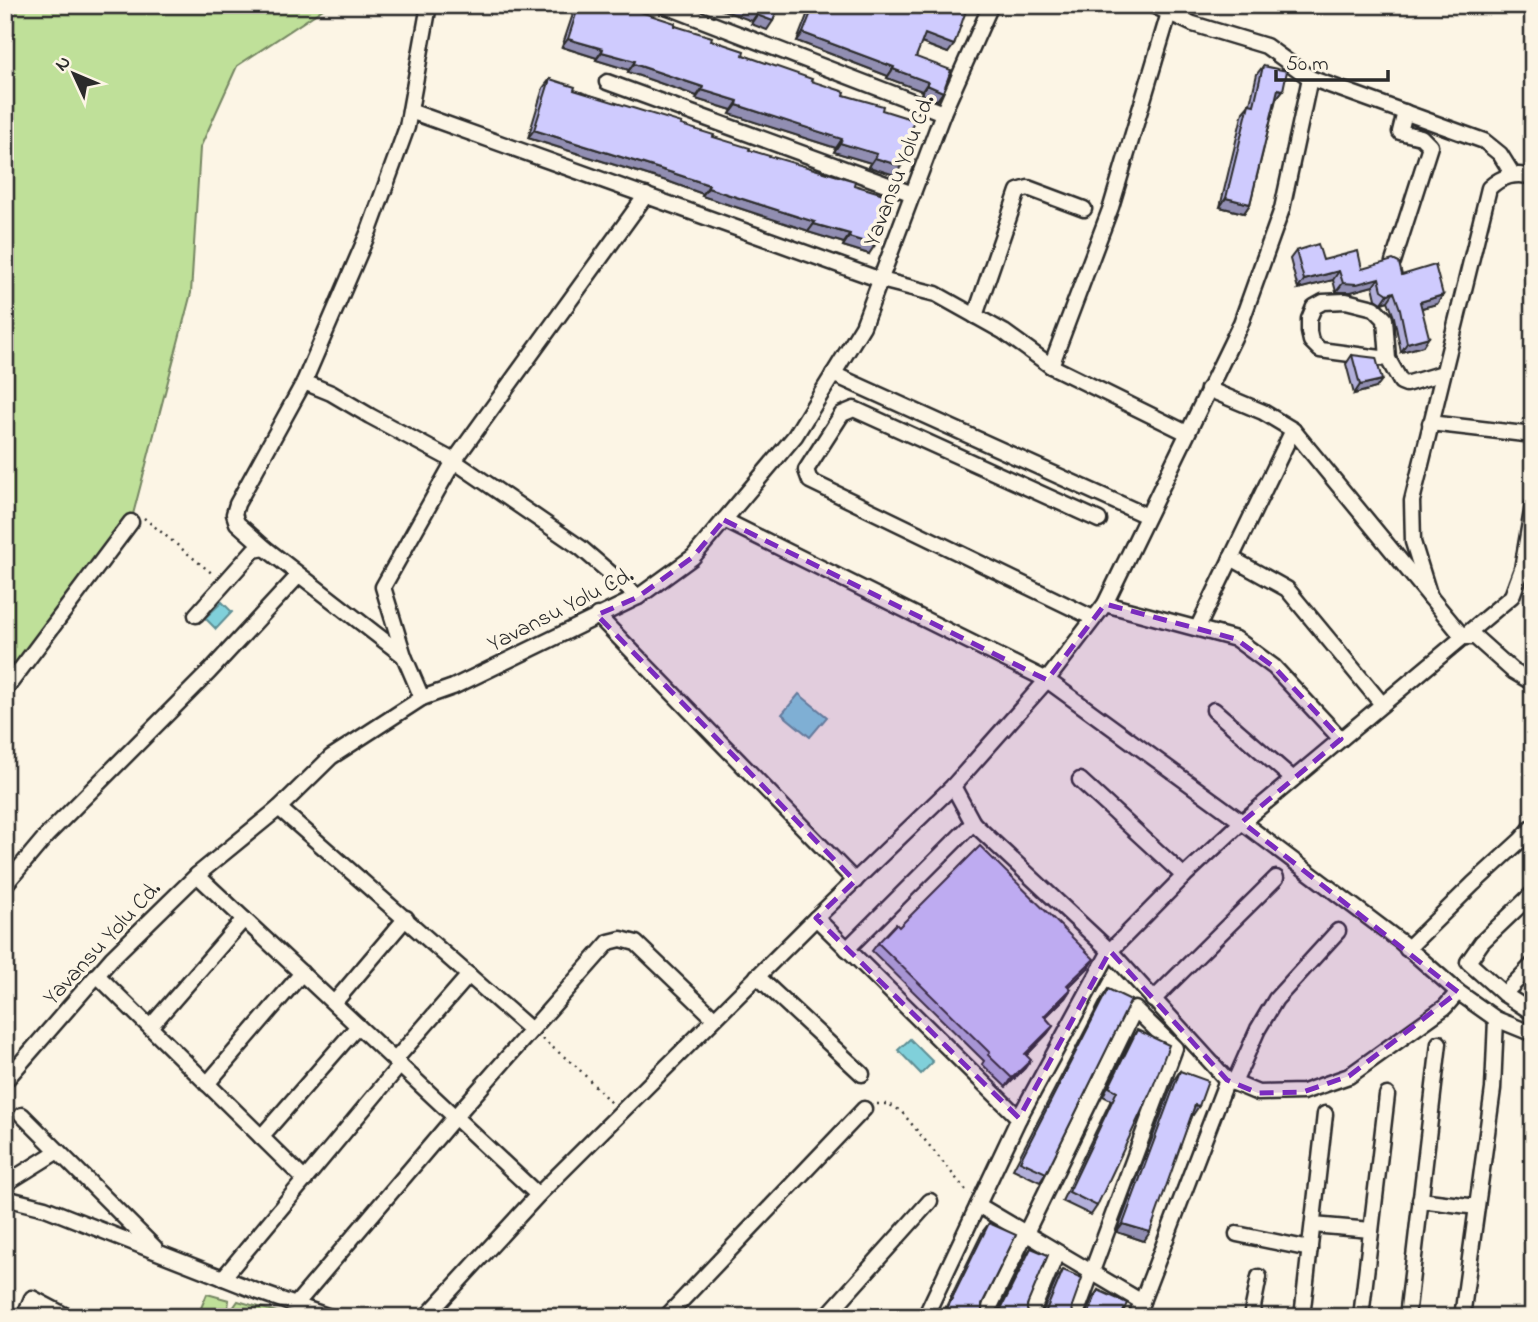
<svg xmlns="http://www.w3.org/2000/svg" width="1538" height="1322" font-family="'Indie Flower',sans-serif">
	<rect width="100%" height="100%" fill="#fcf5e5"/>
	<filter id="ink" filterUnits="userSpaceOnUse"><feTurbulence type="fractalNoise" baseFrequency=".0143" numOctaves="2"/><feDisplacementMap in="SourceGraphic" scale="14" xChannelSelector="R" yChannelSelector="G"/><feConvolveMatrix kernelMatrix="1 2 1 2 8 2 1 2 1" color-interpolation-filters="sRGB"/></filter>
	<g filter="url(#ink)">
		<!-- green -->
		<g fill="#bfe099" stroke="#758662" stroke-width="2">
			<polygon points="5,5 329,5 237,66 200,148 191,293 131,522 5,690"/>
			<polygon points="207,1294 229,1300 227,1317 197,1317"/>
			<polygon points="238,1301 294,1317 233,1317 233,1308"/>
		</g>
		<!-- water -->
		<g fill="#80d0da" stroke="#5e8e94" stroke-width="2">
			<polygon points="222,602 232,612 216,629 205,618"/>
			<polygon points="799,694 827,717 810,737 782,714"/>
			<polygon points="910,1039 933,1062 921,1074 898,1050"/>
		</g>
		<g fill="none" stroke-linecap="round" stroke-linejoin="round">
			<defs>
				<g id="minor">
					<polyline points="663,5 943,113"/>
					<polyline points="1152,5 1193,24 1266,46 1310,78 1484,141 1500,154 1513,175"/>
					<polyline points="607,82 913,194"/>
					<polyline points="410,111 881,280 936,294 1004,332 1051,366 1187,433"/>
					<polyline points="1393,262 1430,146 1421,137 1400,132 1405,112"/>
					<polyline points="975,316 1018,191 1028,188 1084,209"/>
					<polyline points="1388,359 1320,350 1311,341 1309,332 1309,319 1314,307 1323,302 1346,301 1374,308 1385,319 1388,359 1401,382 1406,384 1443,373"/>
					<polyline points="1051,366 1111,207 1169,13"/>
					<polyline points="833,374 1147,516"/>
					<polyline points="304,382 331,393 370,416 454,461 581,548 638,597"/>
					<polyline points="1208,389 1263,412 1293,430 1463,637"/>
					<polyline points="1430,423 1533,435"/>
					<polyline points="724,520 1047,680 1242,822 1401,942 1458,992 1496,1019 1533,1034"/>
					<polyline points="1231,558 1287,589 1382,704"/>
					<path d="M 1430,597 L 1413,542 L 1412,501 L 1489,188 C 1502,176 1515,172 1533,177"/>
					<polyline points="1105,604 1236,639 1274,667 1341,739"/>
					<polyline points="196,615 254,550 265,548"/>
					<polyline points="597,615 855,881"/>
					<polyline points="1093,618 810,481 806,470 842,414 854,409 1099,520"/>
					<polyline points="1198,627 1293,430"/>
					<polyline points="1463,637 1475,637 1513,671 1533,683"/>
					<polyline points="404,656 265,548 237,523 234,514 237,504 304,382 369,231 407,127 429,5"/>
					<polyline points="5,690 131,522"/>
					<polyline points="422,698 404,656 383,587 454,461 646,195"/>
					<polyline points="1214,710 1293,779"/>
					<polyline points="1080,780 1184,876"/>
					<polyline points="953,786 973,823 1110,951 1227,1080 1258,1093 1303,1092 1349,1076 1445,1007 1458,992"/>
					<polyline points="279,808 531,1030"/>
					<polyline points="197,875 538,1195"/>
					<polyline points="5,885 47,835 209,672 298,576"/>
					<polyline points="1533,893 1482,942 1468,962 1504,994 1533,1013"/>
					<polyline points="847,949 973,823"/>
					<polyline points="1407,949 1473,884 1521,840 1533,826"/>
					<polyline points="97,975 305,1180"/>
					<polyline points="757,976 862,1074"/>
					<polyline points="1504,994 1533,964"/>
					<polyline points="1153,1000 1276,878"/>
					<polyline points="334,1003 406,918"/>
					<polyline points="150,1027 244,919"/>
					<polyline points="395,1060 469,975"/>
					<polyline points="5,1081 112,958 197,875 279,808 331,757 422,698 453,687 638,597 693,557 795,436 863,326 943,113 991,5"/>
					<polyline points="1234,1083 1258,1029 1276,999 1338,931"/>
					<polyline points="207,1084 302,973"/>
					<polyline points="22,1115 155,1248"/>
					<polyline points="1019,1118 816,918 953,786 1047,680 1105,604 1241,323 1282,209 1310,78"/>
					<polyline points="261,1137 358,1026"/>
					<polyline points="5,1184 58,1151"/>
					<polyline points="5,1198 45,1208 259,1292 330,1317"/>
					<polyline points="1420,1200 1477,1207"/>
					<polyline points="978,1205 1142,1302"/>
					<polyline points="1313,1225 1371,1230"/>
					<polyline points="1237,1234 1310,1249"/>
					<polyline points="223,1278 400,1065"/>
					<polyline points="297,1303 454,1118 609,942 621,939 636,943 714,1018"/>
					<polyline points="24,1317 32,1298 68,1317"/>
					<polyline points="426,1317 538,1195 816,918"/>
					<polyline points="666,1317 864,1109"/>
					<polyline points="826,1317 930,1201"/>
					<polyline points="925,1317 1019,1118 1110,951 1184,876 1242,822 1512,596 1522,569 1533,505"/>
					<polyline points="985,1317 1135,1009 1175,1048 1075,1317"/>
					<polyline points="1030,1317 1057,1253"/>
					<polyline points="1136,1317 1227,1080"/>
					<polyline points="1251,1317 1259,1277"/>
					<polyline points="1302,1317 1325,1114"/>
					<polyline points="1361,1317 1387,1095"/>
					<polyline points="1407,1317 1439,1043"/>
					<polyline points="1462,1317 1493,1089 1496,1019"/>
				</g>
			</defs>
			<!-- minor casing -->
			<use href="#minor" stroke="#2b2b2b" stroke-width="19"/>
			<!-- path -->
			<g stroke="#2b2b2b" stroke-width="2.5" stroke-dasharray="2 5" stroke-linecap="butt">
				<polyline points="144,518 214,575"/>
				<polyline points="542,1039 577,1067 611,1103"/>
				<polyline points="877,1104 888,1104 901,1111 969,1194"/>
			</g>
			<!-- minor -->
			<use href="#minor" stroke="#fcf5e5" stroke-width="14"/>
		</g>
		<!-- wall -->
		<g fill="#b2afda" stroke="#2b2b2b" stroke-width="2">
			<polygon points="576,5 619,5 675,26 711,40 743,55 882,110 901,166 895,175 869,167 871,163 834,152 836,148 730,114 732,110 696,99 697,96 628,72 629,70 596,60 597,58 562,47"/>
			<polygon points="811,5 968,5 948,53 921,43 916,57 943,92 937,100 921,94 922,91 887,78 888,76 797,41"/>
			<polygon points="1263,66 1283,90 1276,99 1250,204 1244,213 1220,207 1243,112 1250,104 1257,74"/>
			<polygon points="550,79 574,90 681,125 749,150 854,185 869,254 843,246 844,243 808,232 809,231 702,196 703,194 670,182 528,138 543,88"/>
			<polygon points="1296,251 1323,260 1362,269 1402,275 1443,295 1437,304 1422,308 1423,346 1401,352 1394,317 1388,301 1382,303 1376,299 1373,286 1351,292 1336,292 1333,280 1298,289 1290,259"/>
			<polygon points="1352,355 1376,388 1354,394 1346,364"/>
			<polygon points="899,927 1088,968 1069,987 1071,989 1065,998 1045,1017 1053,1026 1047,1034 1027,1055 1025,1068 1006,1087 982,1064 984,1061 872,951 878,943"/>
			<polygon points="1108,989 1046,1173 1040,1182 1013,1169 1102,998"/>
			<polygon points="1137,1030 1097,1206 1091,1215 1062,1201 1111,1100 1103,1096 1131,1039"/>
			<polygon points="1180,1071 1193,1115 1192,1114 1144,1241 1117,1232 1174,1080"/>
			<polygon points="989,1223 982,1310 987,1317 941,1317 983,1231"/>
			<polygon points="1031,1248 1027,1310 997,1315 1025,1256"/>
			<polygon points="1063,1270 1073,1314 1041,1315 1057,1278"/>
			<polygon points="1098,1290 1121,1317 1085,1316 1092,1299"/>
		</g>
		<!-- shaded-wall -->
		<g fill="#918eb2" stroke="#2b2b2b" stroke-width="2">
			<polygon points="709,5 739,5 758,12 752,21"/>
			<polygon points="757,15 773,21 767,30 751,24"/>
			<polygon points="803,33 894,67 888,76 797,41"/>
			<polygon points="925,34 954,45 948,53 919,42"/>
			<polygon points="568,39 603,49 597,58 562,47"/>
			<polygon points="602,52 635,61 629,70 596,60"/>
			<polygon points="634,64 703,87 697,96 628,72"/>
			<polygon points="893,69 928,82 922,91 887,78"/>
			<polygon points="927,85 943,92 937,100 921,94"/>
			<polygon points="1278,89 1283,90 1276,99 1272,98"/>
			<polygon points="702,90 738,101 732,110 696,99"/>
			<polygon points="737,105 842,139 836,148 730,114"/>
			<polygon points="534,130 676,174 709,185 703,194 670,182 528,138"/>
			<polygon points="840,143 877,154 871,163 834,152"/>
			<polygon points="875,158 901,166 895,175 869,167"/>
			<polygon points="708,188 815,222 809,231 702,196"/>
			<polygon points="1226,198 1250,204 1244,213 1220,207"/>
			<polygon points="814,224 850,234 844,243 808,232"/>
			<polygon points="849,237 875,245 869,254 843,246"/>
			<polygon points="1339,271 1333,280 1298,289 1304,280"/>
			<polygon points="1379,278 1373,286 1351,292 1336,292 1343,283"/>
			<polygon points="1394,292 1388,301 1382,303 1388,294"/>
			<polygon points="1443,295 1437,304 1414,310 1420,302"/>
			<polygon points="1429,337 1423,346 1401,352 1407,343"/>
			<polygon points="1382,380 1376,388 1354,394 1360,385"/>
			<polygon points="1094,959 1088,968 1061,994 1067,985"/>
			<polygon points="1071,989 1065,998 1038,1025 1044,1016"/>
			<polygon points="1053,1026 1047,1034 1019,1063 1025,1054"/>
			<polygon points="1031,1060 1025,1068 1006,1087 1012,1078"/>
			<polygon points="1195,1105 1199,1106 1193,1115 1189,1113"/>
			<polygon points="1123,1224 1150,1232 1144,1241 1117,1232"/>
		</g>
		<!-- building -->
		<g fill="#cfcbfe" stroke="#2b2b2b" stroke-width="2">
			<polygon points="579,5 619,5 675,23 675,26 712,37 711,40 744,51 743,55 812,79 811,81 845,92 844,95 883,106 882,110 914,120 901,166 875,158 877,154 840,143 842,139 737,105 738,101 702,90 703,87 634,64 635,61 602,52 603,49 568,39"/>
			<polygon points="739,5 779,5 773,21 757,15 758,12"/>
			<polygon points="814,5 968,5 954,45 925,34 916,57 951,70 943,92 927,85 928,82 893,69 894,67 803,33"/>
			<polygon points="1263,66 1287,71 1283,90 1278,89 1250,204 1226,198 1249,104 1254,105"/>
			<polygon points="550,79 575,87 574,90 682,123 681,125 714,135 713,137 750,148 749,150 855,181 854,185 890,196 875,245 849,237 850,234 814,224 815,222 708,188 709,185 676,174 534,130"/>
			<polygon points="1318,244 1323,260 1358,251 1362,269 1393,260 1399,263 1402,275 1435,265 1443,295 1420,302 1429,337 1407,343 1400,309 1394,292 1388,294 1382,290 1379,278 1357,284 1343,283 1339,271 1304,280 1296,251"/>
			<polygon points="1352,355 1376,358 1382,380 1360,385"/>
			<polygon points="980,846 1094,959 1067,985 1071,989 1044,1016 1053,1026 1025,1054 1031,1060 1012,1078 988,1055 990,1053 878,943 896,924 899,927"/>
			<polygon points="1108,989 1131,1000 1046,1173 1020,1161"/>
			<polygon points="1137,1030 1169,1045 1152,1089 1097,1206 1069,1192 1117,1091 1109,1087"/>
			<polygon points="1180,1071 1208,1081 1199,1106 1195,1105 1150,1232 1123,1224"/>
			<polygon points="989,1223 1016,1235 982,1304 982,1310 987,1317 943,1317"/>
			<polygon points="1031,1248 1048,1255 1027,1305 1027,1310 1032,1317 994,1317 999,1313"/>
			<polygon points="1063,1270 1082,1278 1072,1306 1073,1314 1077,1317 1039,1317 1045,1313"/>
			<polygon points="1098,1290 1127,1303 1121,1317 1079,1317 1088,1315"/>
		</g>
	</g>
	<!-- marked area -->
	<path fill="#7b2cbf" fill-opacity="0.2" stroke="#7b2cbf" stroke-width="5" stroke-dasharray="14 9" stroke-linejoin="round" d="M 724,520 L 1047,680 L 1105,604 L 1236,639 L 1274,667 L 1341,739 L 1242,822 L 1458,992 L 1349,1076 L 1303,1092 L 1258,1093 L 1227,1080 L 1110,951 L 1019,1118 L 816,918 L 855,881 L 597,615 L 638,597 L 693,557 Z"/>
	<g text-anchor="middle" stroke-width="7" stroke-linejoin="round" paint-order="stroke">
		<!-- street labels -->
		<g font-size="23" fill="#2b2b2b" stroke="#fcf5e5">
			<text transform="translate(898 170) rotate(-69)" y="8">Yavansu Yolu Cd.</text>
			<text transform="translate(560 608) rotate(-27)" y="8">Yavansu Yolu Cd.</text>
			<text transform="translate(101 942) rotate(-47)" y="8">Yavansu Yolu Cd.</text>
		</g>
	</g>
	<!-- margin -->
	<rect width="1538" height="1322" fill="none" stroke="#fcf5e5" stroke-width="28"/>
	<rect x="14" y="14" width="1510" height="1294" fill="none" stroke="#2b2b2b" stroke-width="2.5" filter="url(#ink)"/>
	<!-- north arrow -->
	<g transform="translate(74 74) rotate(314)" stroke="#fcf5e5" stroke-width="5" paint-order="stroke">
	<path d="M0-5L12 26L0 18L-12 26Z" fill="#2b2b2b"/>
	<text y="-10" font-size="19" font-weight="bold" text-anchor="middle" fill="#2b2b2b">N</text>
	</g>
	<!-- scale -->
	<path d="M1276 70v10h112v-10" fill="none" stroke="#2b2b2b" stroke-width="3.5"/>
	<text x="1286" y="70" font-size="21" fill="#2b2b2b" stroke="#fcf5e5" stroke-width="5" paint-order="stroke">50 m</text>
</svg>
